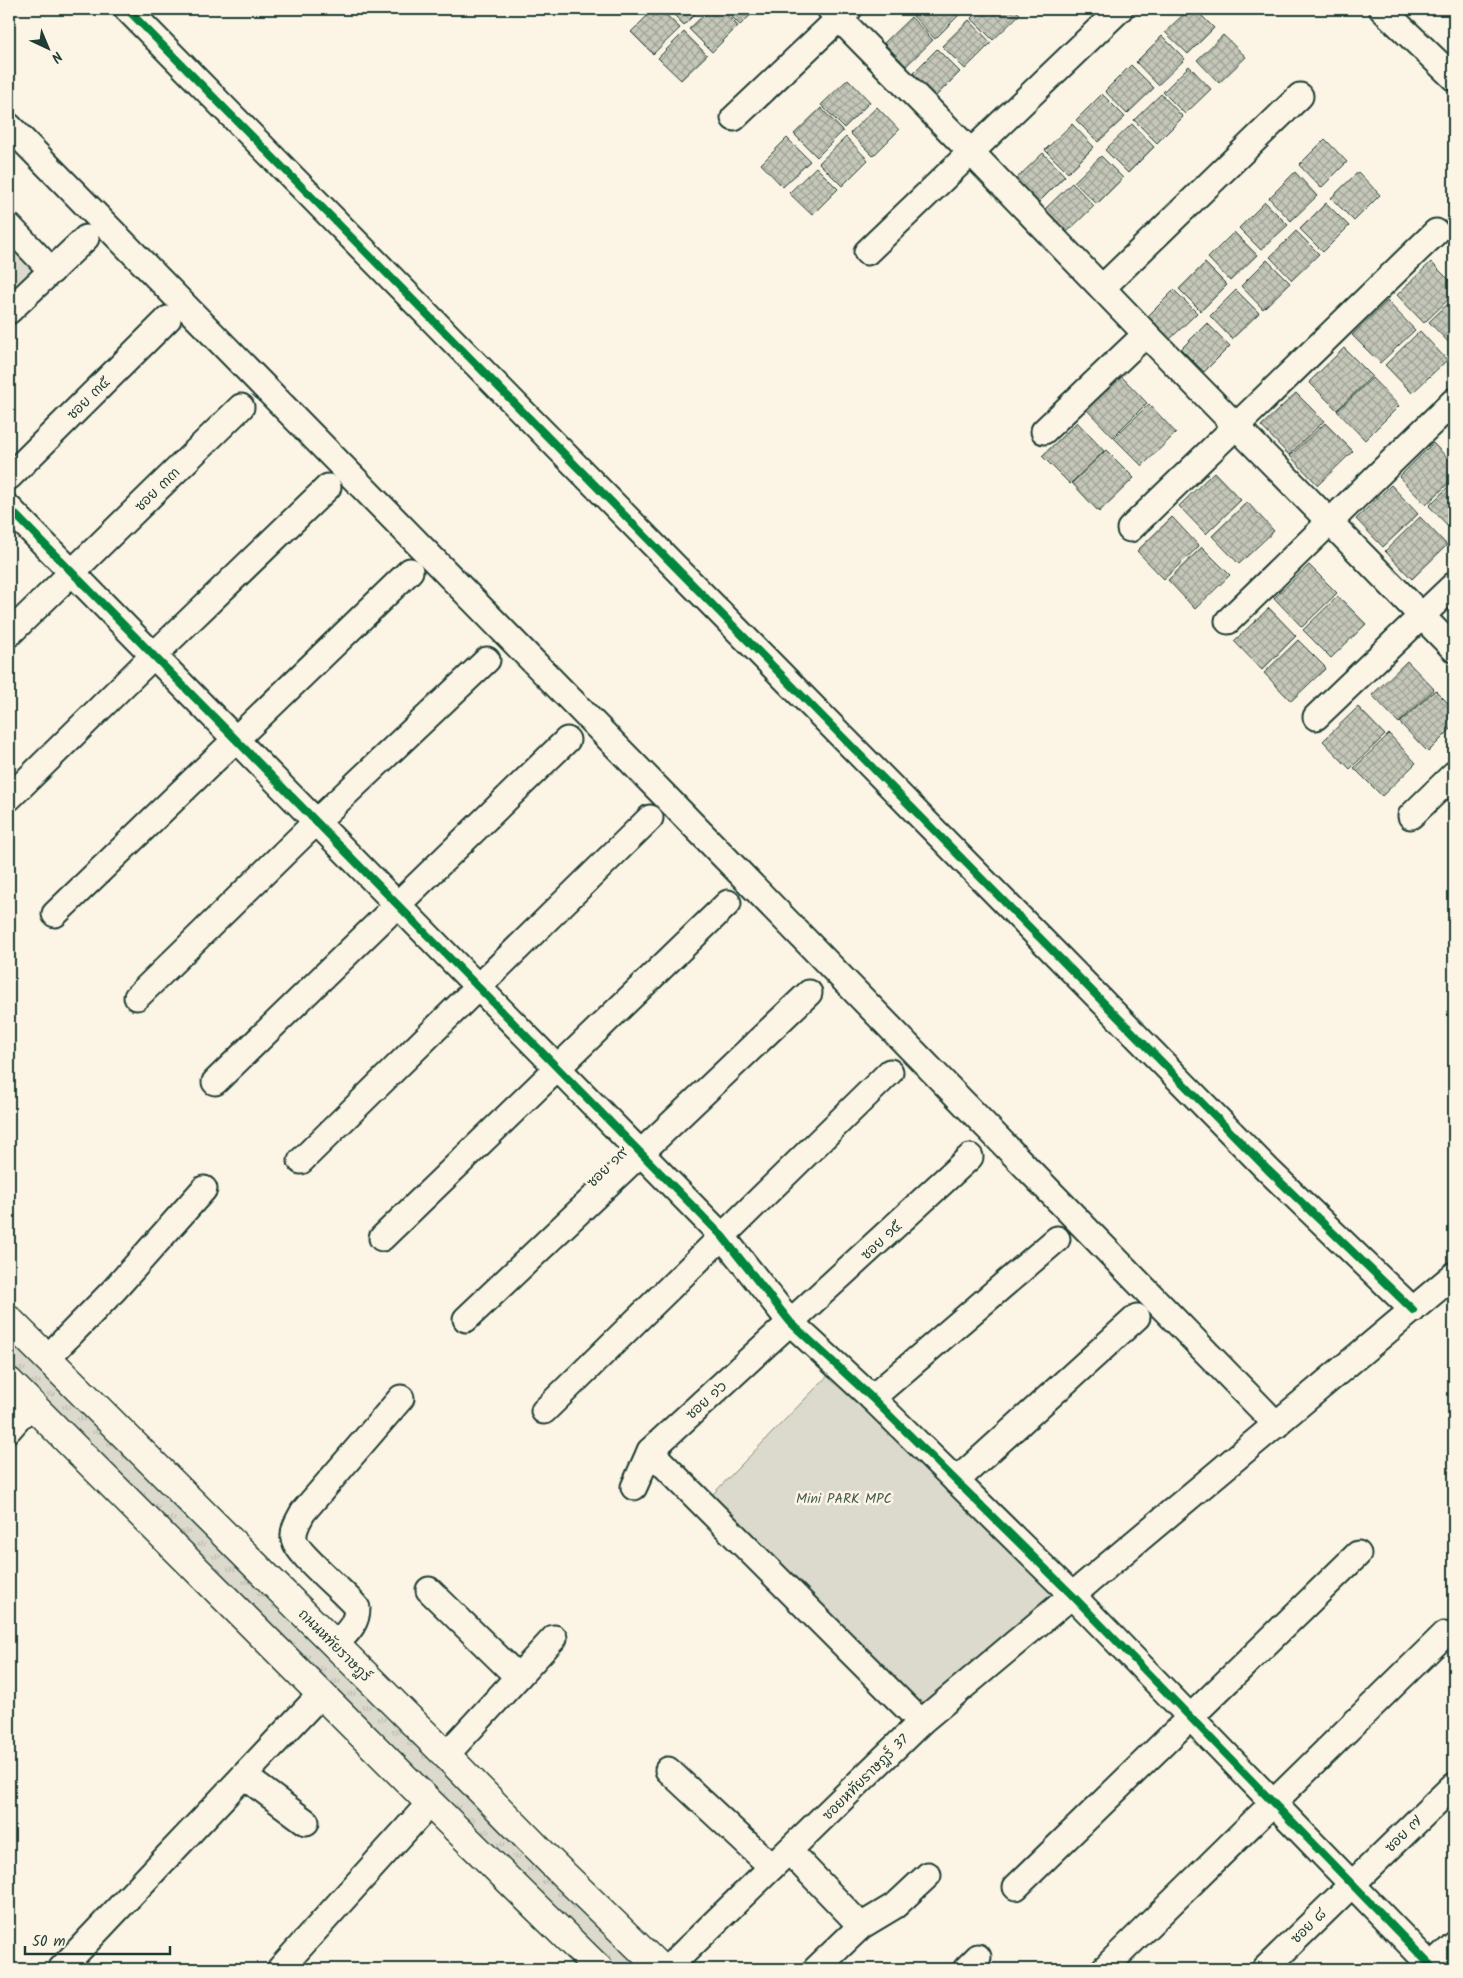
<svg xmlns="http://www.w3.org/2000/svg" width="1463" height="1978" font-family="Kalam,'Playpen Sans Thai',sans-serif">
	<defs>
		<pattern id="grass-tufts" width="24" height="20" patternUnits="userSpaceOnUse" patternTransform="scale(1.25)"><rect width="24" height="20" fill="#dcdacc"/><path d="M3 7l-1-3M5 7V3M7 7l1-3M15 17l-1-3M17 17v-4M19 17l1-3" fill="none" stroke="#bcbcb0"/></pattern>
		<pattern id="building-cross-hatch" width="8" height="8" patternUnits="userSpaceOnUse" patternTransform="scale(1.25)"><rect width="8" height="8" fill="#c5c7b9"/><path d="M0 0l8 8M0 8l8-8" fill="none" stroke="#9fa397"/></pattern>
	</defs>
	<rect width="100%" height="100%" fill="#fcf5e5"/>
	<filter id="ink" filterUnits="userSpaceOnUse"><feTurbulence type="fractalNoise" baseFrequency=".02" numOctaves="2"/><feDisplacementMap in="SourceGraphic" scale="10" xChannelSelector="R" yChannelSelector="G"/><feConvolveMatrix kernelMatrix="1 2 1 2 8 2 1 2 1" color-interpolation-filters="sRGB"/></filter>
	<g filter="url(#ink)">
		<!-- grass -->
		<polygon fill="url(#grass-tufts)" stroke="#7e8c80" points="9,1333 648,1969 613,1969 9,1368"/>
		<!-- park -->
		<g fill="#dcdacc" stroke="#7e8c80">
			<polygon points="9,237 39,268 9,296"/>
			<polygon points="843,1360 1068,1592 926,1716 708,1499"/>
		</g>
		<!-- building -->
		<g fill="url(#building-cross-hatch)" stroke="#1f3d34">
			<polygon points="654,9 660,9 680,28 653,54 631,32"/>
			<polygon points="668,9 700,9 684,25"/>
			<polygon points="710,9 721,9 738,26 712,52 689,29"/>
			<polygon points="724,9 757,9 740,25"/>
			<polygon points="920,9 957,9 961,13 935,39 913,16"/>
			<polygon points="980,9 1014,9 1020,14 993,40 971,18"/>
			<polygon points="1189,9 1195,9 1214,28 1188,54 1165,32"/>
			<polygon points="911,17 933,40 906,66 884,43"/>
			<polygon points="969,20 991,43 965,69 942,46"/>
			<polygon points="684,32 707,55 681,80 658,58"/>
			<polygon points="1223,35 1246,57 1219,83 1197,60"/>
			<polygon points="1162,36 1185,59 1158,85 1136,62"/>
			<polygon points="937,49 960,72 934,98 911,75"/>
			<polygon points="1131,65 1154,88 1127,114 1105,91"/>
			<polygon points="1189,66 1211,89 1185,114 1163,92"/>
			<polygon points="848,79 870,102 844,128 821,105"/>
			<polygon points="1102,94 1125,117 1098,142 1076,120"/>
			<polygon points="1161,94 1183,117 1157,143 1134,120"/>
			<polygon points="877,107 899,130 873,156 850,133"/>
			<polygon points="821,108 843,131 817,157 794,134"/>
			<polygon points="1072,124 1094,147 1068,173 1045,150"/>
			<polygon points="1132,124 1154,147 1128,173 1105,150"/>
			<polygon points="846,137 868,160 842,186 819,163"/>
			<polygon points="787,138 810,161 783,187 761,164"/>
			<polygon points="1325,139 1347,162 1321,188 1299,165"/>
			<polygon points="1043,153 1065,176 1039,202 1016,179"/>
			<polygon points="1101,156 1123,178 1097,204 1074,182"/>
			<polygon points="816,167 838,189 812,215 789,193"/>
			<polygon points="1295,172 1317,196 1291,221 1269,198"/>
			<polygon points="1358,172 1380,195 1354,221 1331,198"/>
			<polygon points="1072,183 1094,206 1067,232 1045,209"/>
			<polygon points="1265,202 1288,225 1261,250 1239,228"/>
			<polygon points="1326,203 1349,226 1323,252 1300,229"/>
			<polygon points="1296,231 1319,254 1292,280 1270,257"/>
			<polygon points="1234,232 1257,255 1230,281 1208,258"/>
			<polygon points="1267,260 1290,283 1263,309 1241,286"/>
			<polygon points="1431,262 1454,285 1454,294 1424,323 1397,295"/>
			<polygon points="1205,263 1227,285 1201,311 1179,289"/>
			<polygon points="1174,290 1197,313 1170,339 1148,316"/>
			<polygon points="1236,290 1259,313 1232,339 1210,316"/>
			<polygon points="1454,298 1454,348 1429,322"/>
			<polygon points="1387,301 1415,330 1380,363 1352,335"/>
			<polygon points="1207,323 1230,346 1204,372 1181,349"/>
			<polygon points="1420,331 1447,360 1412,393 1385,365"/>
			<polygon points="1344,348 1372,376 1337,410 1309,382"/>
			<polygon points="1120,375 1147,403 1113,437 1085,408"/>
			<polygon points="1372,378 1399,406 1365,440 1337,411"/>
			<polygon points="1296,393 1324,421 1289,455 1261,426"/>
			<polygon points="1149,404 1176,433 1142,466 1114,438"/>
			<polygon points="1077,422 1104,451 1070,484 1042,456"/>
			<polygon points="1325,423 1353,451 1318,485 1290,456"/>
			<polygon points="1454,425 1454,438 1448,431"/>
			<polygon points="1433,443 1454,465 1454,478 1426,505 1399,477"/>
			<polygon points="1106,450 1134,478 1099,512 1072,483"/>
			<polygon points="1214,472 1241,500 1206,534 1179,506"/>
			<polygon points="1454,481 1454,532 1429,506"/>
			<polygon points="1391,485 1418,514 1383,547 1356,519"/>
			<polygon points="1247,502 1274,531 1239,564 1212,536"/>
			<polygon points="1172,517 1199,546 1164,579 1137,551"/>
			<polygon points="1420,517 1447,545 1412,579 1385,551"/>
			<polygon points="1202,547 1230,575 1195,609 1168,580"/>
			<polygon points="1309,565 1337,593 1302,627 1274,598"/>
			<polygon points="1338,596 1366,624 1331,658 1303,630"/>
			<polygon points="1269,608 1296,636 1262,670 1234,641"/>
			<polygon points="1298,640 1326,668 1291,701 1264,673"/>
			<polygon points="1407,661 1434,689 1399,723 1372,695"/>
			<polygon points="1435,690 1454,709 1454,726 1428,752 1400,723"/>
			<polygon points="1358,707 1385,735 1350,769 1323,741"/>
			<polygon points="1389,734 1416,763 1382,796 1354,768"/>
		</g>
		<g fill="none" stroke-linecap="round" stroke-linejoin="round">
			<defs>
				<g id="minor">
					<polyline points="127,9 1268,1170 1413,1310"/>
					<polyline points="830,9 971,152 1146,334 1454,649"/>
					<polyline points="1382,9 1454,78"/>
					<polyline points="734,118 849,9"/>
					<polyline points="9,126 665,796 1277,1425"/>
					<polyline points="9,226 52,271"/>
					<polyline points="867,252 1120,9"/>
					<polyline points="1102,288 1300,96"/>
					<polyline points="9,311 86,238"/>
					<polyline points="1044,431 1146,334"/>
					<polyline points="9,477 168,319"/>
					<polyline points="9,508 722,1236 791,1323 872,1398 1072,1595 1434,1969"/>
					<polyline points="1130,529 1436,232"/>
					<polyline points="1228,621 1454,401"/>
					<polyline points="9,634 241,407"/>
					<polyline points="1316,717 1454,585"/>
					<polyline points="9,798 154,655 328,487"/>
					<polyline points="1411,816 1454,774"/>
					<polyline points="55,914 410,571"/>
					<polyline points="137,997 316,822 487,660"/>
					<polyline points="215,1082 567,740"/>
					<polyline points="301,1161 650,818"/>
					<polyline points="382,1238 728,903"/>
					<polyline points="466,1319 809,993"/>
					<polyline points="47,1358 114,1290 204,1189"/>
					<polyline points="872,1398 1057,1239"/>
					<polyline points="544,1411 890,1072"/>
					<polyline points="9,1429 31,1404"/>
					<polyline points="650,1451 921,1722"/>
					<polyline points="956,1481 1137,1317"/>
					<polyline points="634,1487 650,1451 970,1157"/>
					<polyline points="429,1590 518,1677"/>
					<path d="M 335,1645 C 346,1633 357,1625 357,1608 C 345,1592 295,1553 294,1538 C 293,1528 299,1520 303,1512 L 401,1398"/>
					<polyline points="446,1755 554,1638"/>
					<polyline points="668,1770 772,1867"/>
					<polyline points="244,1776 306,1822"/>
					<polyline points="789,1851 861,1926"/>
					<polyline points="1016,1887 1358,1554"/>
					<polyline points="61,1969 321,1694"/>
					<polyline points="280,1969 430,1803"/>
					<polyline points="667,1969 921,1722 1454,1275"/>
					<polyline points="816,1969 861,1926 896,1905 928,1875"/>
					<polyline points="966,1969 978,1957"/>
					<polyline points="1104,1969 1444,1635"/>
					<polyline points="1265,1969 1454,1785"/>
					<polyline points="1429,1969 1454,1945"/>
				</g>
				<g id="major">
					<polyline points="9,1320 446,1755 553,1864 661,1969"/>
					<polyline points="9,1382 430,1803 599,1969"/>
				</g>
			</defs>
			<!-- minor casing -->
			<use href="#minor" stroke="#1f3d34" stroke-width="29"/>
			<!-- major casing -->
			<use href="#major" stroke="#1f3d34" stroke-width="31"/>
			<!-- minor -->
			<use href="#minor" stroke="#fcf5e5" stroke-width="25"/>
			<!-- major -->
			<use href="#major" stroke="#fcf5e5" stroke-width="28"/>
			<defs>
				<g id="cycleway">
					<polyline points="127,9 1268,1170 1413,1310"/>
					<polyline points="9,508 722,1236 791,1323 872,1398 1072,1595 1434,1969"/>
				</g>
			</defs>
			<!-- cycleway casing -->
			<use href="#cycleway" stroke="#fcf5e5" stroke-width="11"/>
			<!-- cycleway -->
			<use href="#cycleway" stroke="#00873e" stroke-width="8"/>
		</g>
	</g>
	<g text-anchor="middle" stroke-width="5" stroke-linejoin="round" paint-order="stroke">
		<!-- street labels -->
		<g font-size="14" fill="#1f3d34" stroke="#fcf5e5">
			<text transform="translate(88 398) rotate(-45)" y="5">ซอย ๓๕</text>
			<text transform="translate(157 489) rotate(-44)" y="5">ซอย ๓๓</text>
			<text transform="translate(607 1167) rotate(-44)" y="5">ซอย ๑๙</text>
			<text transform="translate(881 1240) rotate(-43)" y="5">ซอย ๑๕</text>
			<text transform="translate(706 1400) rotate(-42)" y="5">ซอย ๑๖</text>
			<text transform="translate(335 1645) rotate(45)" y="5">ถนนหทัยราษฎร์</text>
			<text transform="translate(865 1777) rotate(-45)" y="5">ซอยหทัยราษฎร์ 37</text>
			<text transform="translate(1403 1834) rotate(-44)" y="5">ซอย ๗</text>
			<text transform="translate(1308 1926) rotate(-44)" y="5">ซอย ๘</text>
		</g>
		<!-- park labels -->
		<g font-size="14" fill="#455c52" stroke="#fcf5e5">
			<text x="844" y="1503">Mini PARK MPC</text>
		</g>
	</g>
	<!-- margin -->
	<rect width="1463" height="1978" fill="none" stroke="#fcf5e5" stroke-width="30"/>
	<rect x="15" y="15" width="1433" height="1948" fill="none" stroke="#1f3d34" stroke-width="2" filter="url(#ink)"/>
	<!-- north arrow -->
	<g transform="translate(48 48) rotate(136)" stroke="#fcf5e5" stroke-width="4" paint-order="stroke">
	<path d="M0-4L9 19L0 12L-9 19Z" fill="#1f3d34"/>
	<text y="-8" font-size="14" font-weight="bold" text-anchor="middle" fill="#1f3d34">N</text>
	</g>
	<!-- scale -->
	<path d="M25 1946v8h145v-8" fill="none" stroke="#1f3d34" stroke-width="2.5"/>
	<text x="32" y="1946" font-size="15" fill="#1f3d34" stroke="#fcf5e5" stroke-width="4" paint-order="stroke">50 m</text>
</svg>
